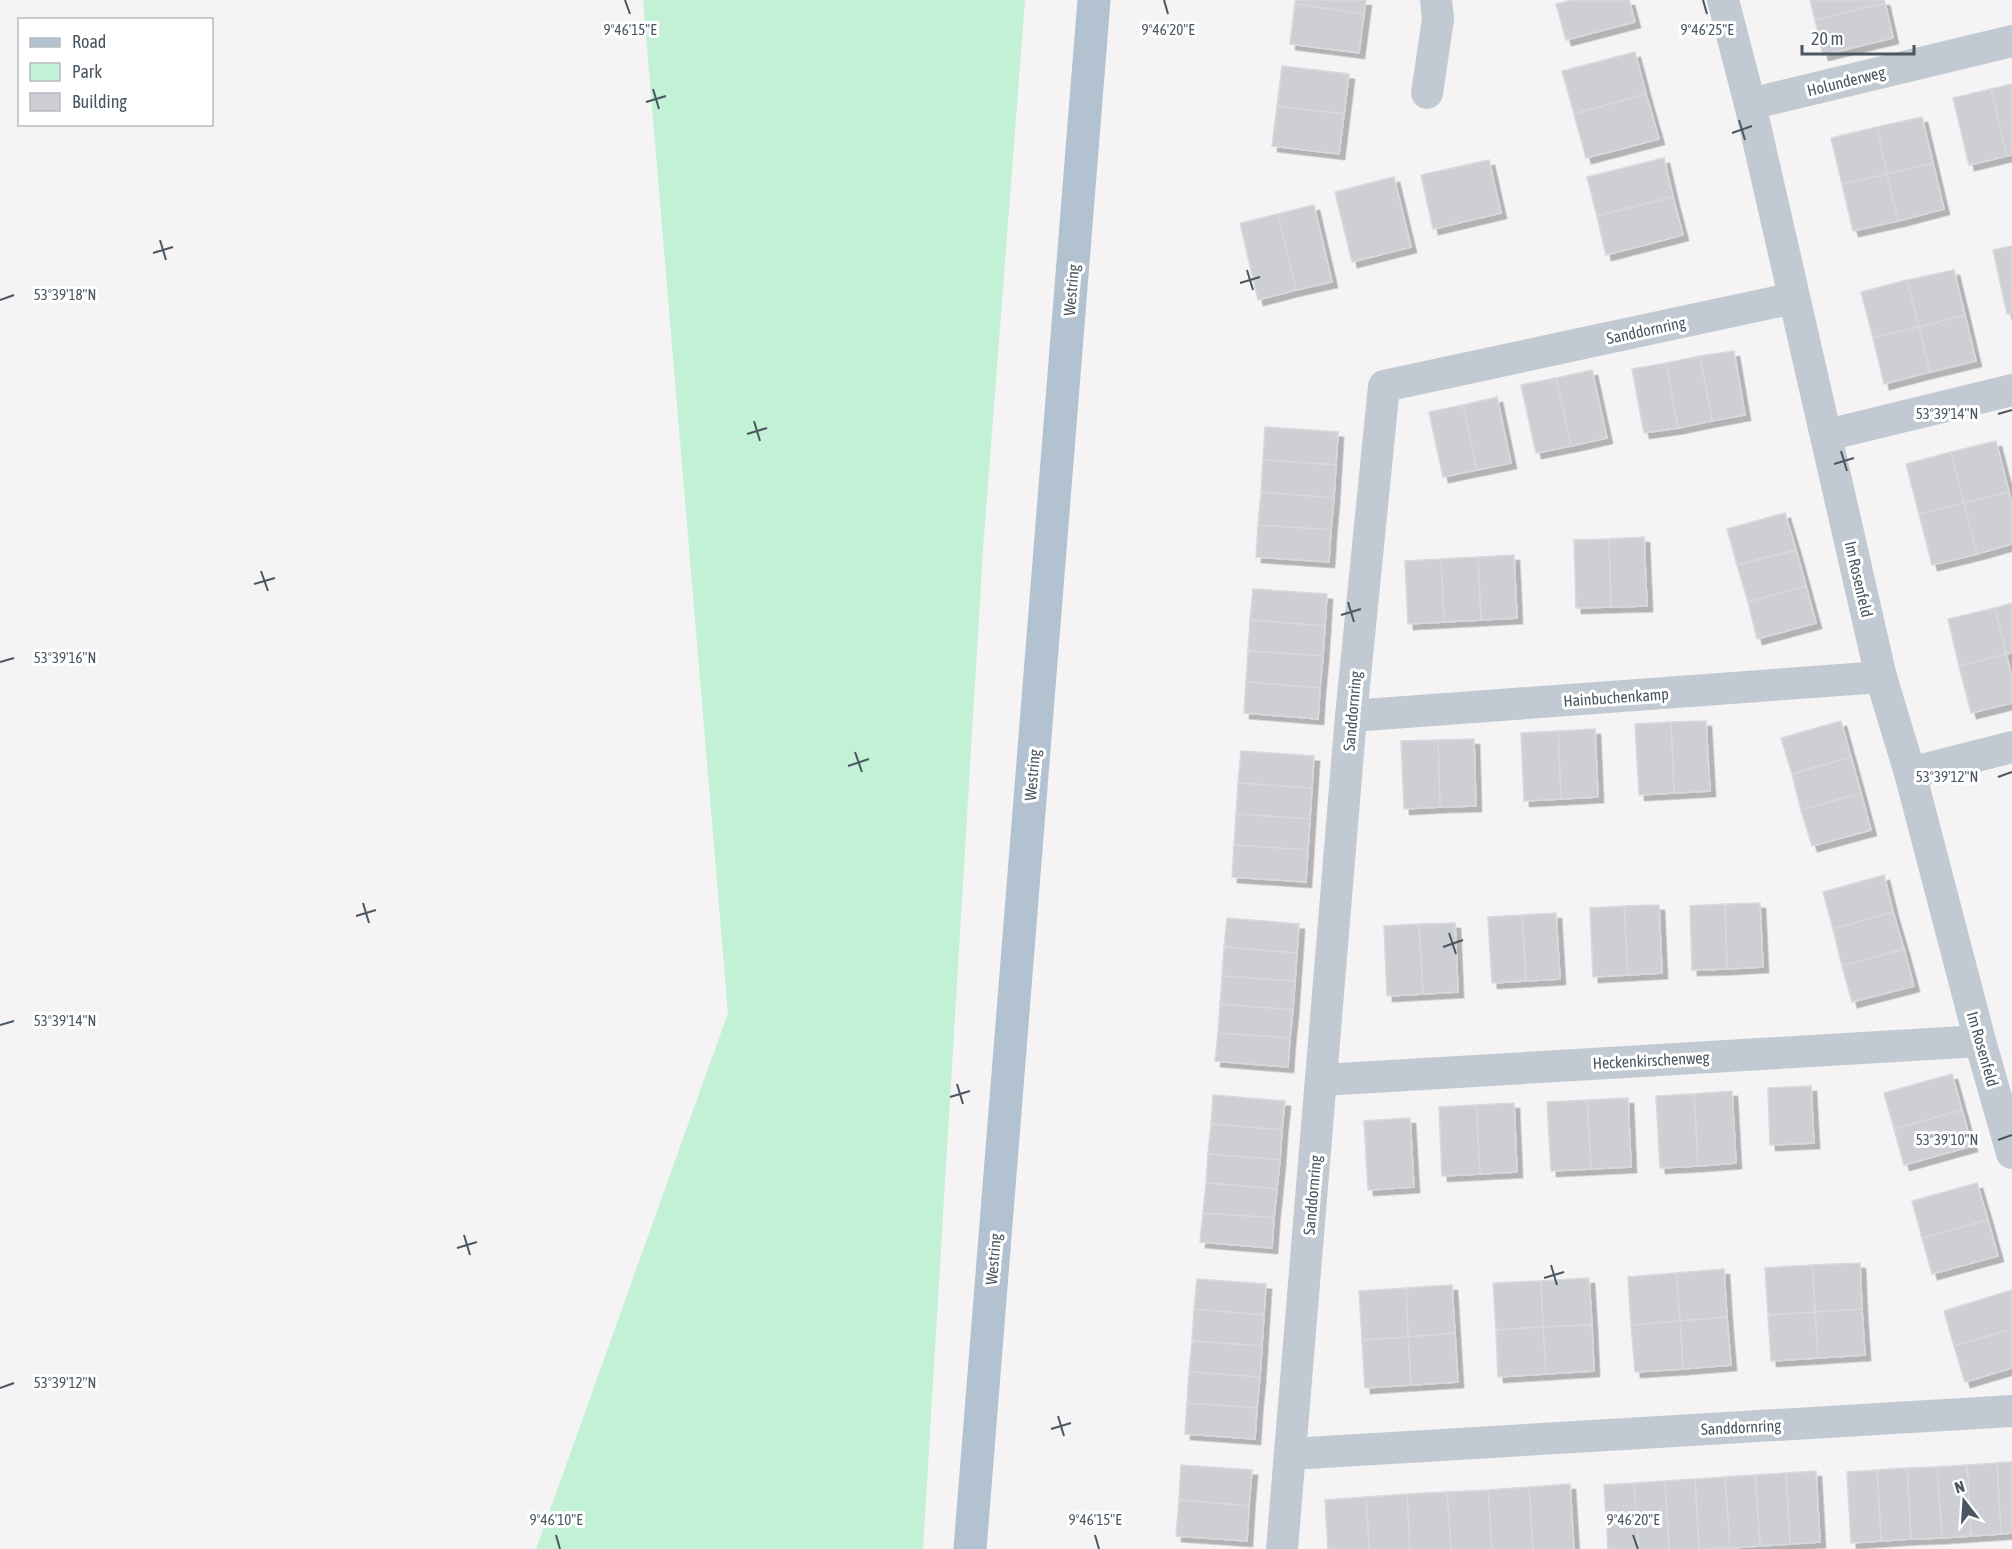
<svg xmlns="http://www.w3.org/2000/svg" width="2012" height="1549" font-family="'Asap Condensed',sans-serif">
	<defs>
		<filter id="shadow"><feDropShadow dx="5.5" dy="5.5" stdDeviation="0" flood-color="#0004"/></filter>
	</defs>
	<rect width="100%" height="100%" fill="#f5f3f3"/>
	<!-- green -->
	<polygon fill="#c3f1d5" points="643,0 1025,0 983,550 923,1549 536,1549 728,1013"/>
	<!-- building -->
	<g fill="#cdcfd5" stroke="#d7d9de" stroke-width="1.5" filter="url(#shadow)">
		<polygon points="1296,0 1366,0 1364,14 1295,4"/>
		<polygon points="1572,0 1629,0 1635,22 1566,40 1556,4"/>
		<polygon points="1810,0 1884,0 1885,3 1815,20"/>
		<polygon points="1885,3 1893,38 1823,55 1815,20"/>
		<polygon points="1295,4 1364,14 1359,53 1290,44"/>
		<polygon points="1635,52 1646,94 1574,114 1562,71"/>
		<polygon points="1282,66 1349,74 1344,114 1277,106"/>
		<polygon points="2012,84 2012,155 2007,156 1991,89"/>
		<polygon points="1991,89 2007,156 1969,165 1953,98"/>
		<polygon points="1646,94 1659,139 1586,158 1574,114"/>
		<polygon points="1277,106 1344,114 1339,154 1272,146"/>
		<polygon points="1922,117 1933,163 1887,174 1877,127"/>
		<polygon points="1877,127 1887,174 1842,184 1831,138"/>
		<polygon points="1664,158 1673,197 1597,216 1587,177"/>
		<polygon points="1489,160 1501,213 1433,229 1421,175"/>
		<polygon points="1933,163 1944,209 1898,221 1887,174"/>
		<polygon points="1887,174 1898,221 1853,231 1842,184"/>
		<polygon points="1394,177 1411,247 1352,262 1335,192"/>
		<polygon points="1673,197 1683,235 1606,255 1597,216"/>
		<polygon points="1314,205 1332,282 1296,290 1278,214"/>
		<polygon points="1278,214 1296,290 1258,300 1240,223"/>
		<polygon points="2012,246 2012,313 2007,314 1993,250"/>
		<polygon points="1954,270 1965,315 1919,327 1907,280"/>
		<polygon points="1907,280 1919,327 1873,338 1861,292"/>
		<polygon points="1965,315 1976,361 1930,372 1919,327"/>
		<polygon points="1919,327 1930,372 1884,384 1873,338"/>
		<polygon points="1734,351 1745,415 1712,421 1700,356"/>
		<polygon points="1700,356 1712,421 1678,428 1666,363"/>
		<polygon points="1666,363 1678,428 1644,433 1632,369"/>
		<polygon points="1592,370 1607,438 1571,446 1556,378"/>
		<polygon points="1556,378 1571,446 1536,453 1521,385"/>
		<polygon points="1497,397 1511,463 1477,470 1463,405"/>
		<polygon points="1463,405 1477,470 1443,477 1429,412"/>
		<polygon points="1265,427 1338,432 1336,465 1263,460"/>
		<polygon points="1996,441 2009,492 1964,503 1951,452"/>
		<polygon points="1951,452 1964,503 1919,514 1906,464"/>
		<polygon points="1263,460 1336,465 1334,498 1261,492"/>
		<polygon points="1261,492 1334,498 1331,530 1258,525"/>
		<polygon points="2009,492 2012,505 2012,544 1977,554 1964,503"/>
		<polygon points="1964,503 1977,554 1932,565 1919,514"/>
		<polygon points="1785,513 1796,550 1737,565 1727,529"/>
		<polygon points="1258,525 1331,530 1329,562 1256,557"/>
		<polygon points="1644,537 1647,606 1611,607 1609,539"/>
		<polygon points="1609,539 1611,607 1576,608 1574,540"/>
		<polygon points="1796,550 1806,586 1748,602 1737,565"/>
		<polygon points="1514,555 1517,618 1481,620 1478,557"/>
		<polygon points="1478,557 1481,620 1444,622 1441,559"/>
		<polygon points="1441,559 1444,622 1408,624 1405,561"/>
		<polygon points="1806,586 1816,623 1757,639 1748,602"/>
		<polygon points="1253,589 1327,594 1325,626 1250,620"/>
		<polygon points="2012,603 2012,653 2006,654 1995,608"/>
		<polygon points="1995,608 2006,654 1959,666 1948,619"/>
		<polygon points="1250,620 1325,626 1323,656 1248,651"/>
		<polygon points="1248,651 1323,656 1320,688 1246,682"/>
		<polygon points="2006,654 2012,677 2012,703 1971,713 1959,666"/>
		<polygon points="1246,682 1320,688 1318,719 1244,713"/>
		<polygon points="1706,721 1710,791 1674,793 1671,722"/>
		<polygon points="1841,721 1851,757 1792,774 1781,738"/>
		<polygon points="1671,722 1674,793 1639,795 1635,724"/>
		<polygon points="1595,729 1598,797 1561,799 1558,731"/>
		<polygon points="1558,731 1561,799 1524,801 1521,733"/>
		<polygon points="1474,739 1476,806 1440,807 1438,740"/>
		<polygon points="1438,740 1440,807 1404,809 1401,741"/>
		<polygon points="1241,751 1314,756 1312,788 1238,783"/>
		<polygon points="1851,757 1861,793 1801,810 1792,774"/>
		<polygon points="1238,783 1312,788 1310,819 1236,814"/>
		<polygon points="1861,793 1871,830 1812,846 1801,810"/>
		<polygon points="1236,814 1310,819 1308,850 1234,845"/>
		<polygon points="1234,845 1308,850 1306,882 1232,877"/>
		<polygon points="1884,875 1893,912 1833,929 1823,892"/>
		<polygon points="1760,903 1763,967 1727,969 1725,904"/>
		<polygon points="1725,904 1727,969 1692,970 1690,906"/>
		<polygon points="1659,905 1662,973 1628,975 1624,906"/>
		<polygon points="1624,906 1628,975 1593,977 1590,908"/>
		<polygon points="1893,912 1904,949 1842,966 1833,929"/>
		<polygon points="1556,913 1560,979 1526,981 1522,915"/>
		<polygon points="1522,915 1526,981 1492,983 1488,917"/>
		<polygon points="1227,918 1299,924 1297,953 1224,947"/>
		<polygon points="1455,923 1458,992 1423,994 1419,924"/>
		<polygon points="1419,924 1423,994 1387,996 1384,926"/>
		<polygon points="1224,947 1297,953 1295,981 1222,976"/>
		<polygon points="1904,949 1914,986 1852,1002 1842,966"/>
		<polygon points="1222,976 1295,981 1293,1010 1220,1004"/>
		<polygon points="1220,1004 1293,1010 1290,1038 1218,1033"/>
		<polygon points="1218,1033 1290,1038 1288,1067 1215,1061"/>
		<polygon points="1952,1074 1962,1110 1894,1129 1884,1093"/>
		<polygon points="1811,1086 1814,1143 1770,1145 1768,1088"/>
		<polygon points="1732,1091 1736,1163 1698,1166 1694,1094"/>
		<polygon points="1694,1094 1698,1166 1660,1168 1656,1096"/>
		<polygon points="1213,1095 1285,1101 1282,1130 1211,1124"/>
		<polygon points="1628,1098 1631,1167 1591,1169 1587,1100"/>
		<polygon points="1587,1100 1591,1169 1551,1171 1547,1102"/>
		<polygon points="1514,1103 1517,1172 1480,1174 1476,1105"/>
		<polygon points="1476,1105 1480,1174 1442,1176 1439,1107"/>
		<polygon points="1962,1110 1972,1146 1904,1165 1894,1129"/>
		<polygon points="1410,1118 1414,1187 1368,1190 1364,1121"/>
		<polygon points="1211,1124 1282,1130 1280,1160 1208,1154"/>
		<polygon points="1208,1154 1280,1160 1277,1189 1206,1183"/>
		<polygon points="1206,1183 1277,1189 1274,1218 1203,1213"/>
		<polygon points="1977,1183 1988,1220 1922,1238 1912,1201"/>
		<polygon points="1203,1213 1274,1218 1272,1248 1200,1242"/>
		<polygon points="1988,1220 1998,1256 1932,1274 1922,1238"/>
		<polygon points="1860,1263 1862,1309 1815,1312 1812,1265"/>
		<polygon points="1812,1265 1815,1312 1768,1315 1765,1268"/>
		<polygon points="1724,1269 1727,1317 1680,1321 1676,1273"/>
		<polygon points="1676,1273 1680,1321 1631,1325 1628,1277"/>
		<polygon points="1589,1278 1592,1325 1543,1327 1541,1281"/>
		<polygon points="1197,1279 1266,1284 1264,1315 1194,1309"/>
		<polygon points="1541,1281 1543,1327 1496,1330 1493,1283"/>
		<polygon points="1452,1285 1455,1333 1408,1337 1406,1288"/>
		<polygon points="1406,1288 1408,1337 1362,1340 1359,1291"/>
		<polygon points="2012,1290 2012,1329 1954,1346 1944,1311"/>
		<polygon points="1194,1309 1264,1315 1262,1346 1192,1341"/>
		<polygon points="1862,1309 1865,1355 1818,1358 1815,1312"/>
		<polygon points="1815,1312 1818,1358 1771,1361 1768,1315"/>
		<polygon points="1727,1317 1731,1365 1683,1369 1680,1321"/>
		<polygon points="1680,1321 1683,1369 1635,1372 1631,1325"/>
		<polygon points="1592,1325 1594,1371 1546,1374 1543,1327"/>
		<polygon points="1543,1327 1546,1374 1498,1377 1496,1330"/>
		<polygon points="2012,1329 2012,1368 1965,1382 1954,1346"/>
		<polygon points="1455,1333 1458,1382 1411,1385 1408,1337"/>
		<polygon points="1408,1337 1411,1385 1365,1388 1362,1340"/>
		<polygon points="1192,1341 1262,1346 1260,1377 1189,1372"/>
		<polygon points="1189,1372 1260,1377 1257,1408 1187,1403"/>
		<polygon points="1187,1403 1257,1408 1255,1439 1185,1434"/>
		<polygon points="2012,1462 2012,1533 2001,1534 1997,1463"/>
		<polygon points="1997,1463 2001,1534 1971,1536 1967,1465"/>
		<polygon points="1181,1465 1252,1470 1249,1506 1179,1500"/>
		<polygon points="1967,1465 1971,1536 1942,1538 1937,1467"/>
		<polygon points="1937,1467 1942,1538 1911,1539 1907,1468"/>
		<polygon points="1907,1468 1911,1539 1881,1541 1877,1470"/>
		<polygon points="1877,1470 1881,1541 1851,1543 1847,1472"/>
		<polygon points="1816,1471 1820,1542 1790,1544 1786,1473"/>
		<polygon points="1786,1473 1790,1544 1760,1546 1755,1475"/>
		<polygon points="1755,1475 1760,1546 1730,1548 1725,1477"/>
		<polygon points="1725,1477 1730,1548 1699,1549 1695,1479"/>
		<polygon points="1695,1479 1699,1549 1669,1549 1665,1481"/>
		<polygon points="1665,1481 1669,1549 1639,1549 1634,1483"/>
		<polygon points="1634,1483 1639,1549 1608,1549 1604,1485"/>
		<polygon points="1570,1484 1574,1549 1533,1549 1529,1487"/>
		<polygon points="1529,1487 1533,1549 1492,1549 1488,1490"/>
		<polygon points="1488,1490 1492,1549 1451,1549 1447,1492"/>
		<polygon points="1447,1492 1451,1549 1410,1549 1407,1494"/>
		<polygon points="1407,1494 1410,1549 1369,1549 1366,1497"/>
		<polygon points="1366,1497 1369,1549 1328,1549 1325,1500"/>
		<polygon points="1179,1500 1249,1506 1247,1541 1176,1536"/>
	</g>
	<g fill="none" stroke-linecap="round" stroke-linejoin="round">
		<!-- minor -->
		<g stroke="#c1cad2" stroke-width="32">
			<polyline points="1723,0 1750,104 1881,677 1910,773 1980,1041 2012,1153"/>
			<polyline points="1427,93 1438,19 1436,0"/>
			<polyline points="1750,104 2012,41"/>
			<polyline points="1827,435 2012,390"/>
			<polyline points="1351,716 1881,677"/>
			<polyline points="1910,773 2012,747"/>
			<polyline points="1322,1080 1980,1041"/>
			<polyline points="1290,1454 2012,1411"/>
			<polyline points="1282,1549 1351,716 1384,386 1794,298"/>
		</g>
		<!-- primary -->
		<polyline stroke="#b3c2d1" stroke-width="33" points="970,1549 1094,0"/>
	</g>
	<!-- ticks -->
	<path fill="none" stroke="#4a5661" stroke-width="2" d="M 625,0 L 630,14M 1164,0 L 1168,14M 1703,0 L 1707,14M 653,89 L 659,109M 646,102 L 666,96M 1739,120 L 1745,140M 1732,133 L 1752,126M 160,240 L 166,260M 153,253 L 173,247M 1247,270 L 1253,290M 1240,283 L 1260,277M 0,300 L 14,295M 1998,414 L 2012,410M 754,421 L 760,441M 747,434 L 767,428M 1841,451 L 1847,471M 1834,464 L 1854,458M 261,571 L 268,591M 254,584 L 275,578M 1348,602 L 1354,622M 1341,615 L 1361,609M 0,662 L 14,658M 855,752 L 862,772M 848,766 L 869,759M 1998,777 L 2012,772M 363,903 L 369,923M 356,916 L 376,910M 1449,933 L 1456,954M 1443,947 L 1463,940M 0,1025 L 14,1021M 957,1084 L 963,1104M 950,1097 L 970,1091M 1998,1140 L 2012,1135M 464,1235 L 470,1255M 457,1248 L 477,1242M 1551,1265 L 1557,1285M 1544,1278 L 1564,1272M 0,1388 L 14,1383M 1058,1416 L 1064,1436M 1051,1429 L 1071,1423M 556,1535 L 560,1549M 1095,1535 L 1099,1549M 1633,1535 L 1638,1549"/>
	<g text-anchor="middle" stroke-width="6" stroke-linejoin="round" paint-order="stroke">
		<!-- street labels -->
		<g font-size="16" fill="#4a5661" stroke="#fff">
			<text transform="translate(1846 81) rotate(-14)" y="6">Holunderweg</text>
			<text transform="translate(1071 290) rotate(-85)" y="6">Westring</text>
			<text transform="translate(1646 330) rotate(-12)" y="6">Sanddornring</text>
			<text transform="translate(1859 579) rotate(77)" y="6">Im Rosenfeld</text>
			<text transform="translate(1616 697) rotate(-4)" y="6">Hainbuchenkamp</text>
			<text transform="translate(1352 711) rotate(-85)" y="6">Sanddornring</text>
			<text transform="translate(1032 775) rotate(-85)" y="6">Westring</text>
			<text transform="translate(1983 1049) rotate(74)" y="6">Im Rosenfeld</text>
			<text transform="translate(1651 1060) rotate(-3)" y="6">Heckenkirschenweg</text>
			<text transform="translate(1312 1195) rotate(-85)" y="6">Sanddornring</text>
			<text transform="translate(993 1259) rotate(-85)" y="6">Westring</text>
			<text transform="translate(1741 1427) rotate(-3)" y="6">Sanddornring</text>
		</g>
	</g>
	<g font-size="15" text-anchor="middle" fill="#4a5661" stroke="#fff" stroke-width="6" stroke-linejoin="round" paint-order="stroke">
		<text x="630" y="35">9°46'15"E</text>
		<text x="1168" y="35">9°46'20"E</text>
		<text x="1707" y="35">9°46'25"E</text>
		<text x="65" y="300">53°39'18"N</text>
		<text x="1947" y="419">53°39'14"N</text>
		<text x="65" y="663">53°39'16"N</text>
		<text x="1947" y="782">53°39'12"N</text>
		<text x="65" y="1026">53°39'14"N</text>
		<text x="1947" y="1145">53°39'10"N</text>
		<text x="65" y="1388">53°39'12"N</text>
		<text x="556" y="1525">9°46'10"E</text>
		<text x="1095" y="1525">9°46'15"E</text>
		<text x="1633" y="1525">9°46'20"E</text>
	</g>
	<!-- legend -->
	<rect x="18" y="18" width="195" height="108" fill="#ffffff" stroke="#b7bbc0" stroke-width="1.5"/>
	<rect x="30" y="38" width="30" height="9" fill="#b3c2d1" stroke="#b7bbc0" stroke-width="1.5"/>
	<text x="72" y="48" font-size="18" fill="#4a5661">Road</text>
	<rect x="30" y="63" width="30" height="18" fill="#c3f1d5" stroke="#b7bbc0" stroke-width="1.5"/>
	<text x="72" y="78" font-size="18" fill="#4a5661">Park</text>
	<rect x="30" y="93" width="30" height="18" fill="#cdcfd5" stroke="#b7bbc0" stroke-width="1.5"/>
	<text x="72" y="108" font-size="18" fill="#4a5661">Building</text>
	<!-- north arrow -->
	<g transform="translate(1964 1501) rotate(343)" stroke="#ffffff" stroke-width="4.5" paint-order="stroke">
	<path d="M0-4.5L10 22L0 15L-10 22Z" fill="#4a5661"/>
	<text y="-9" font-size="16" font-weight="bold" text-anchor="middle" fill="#4a5661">N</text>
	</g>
	<!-- scale -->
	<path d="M1802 45v9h112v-9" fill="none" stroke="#4a5661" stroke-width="3"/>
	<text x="1811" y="45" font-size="18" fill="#4a5661" stroke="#ffffff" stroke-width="4.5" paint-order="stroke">20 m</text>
</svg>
